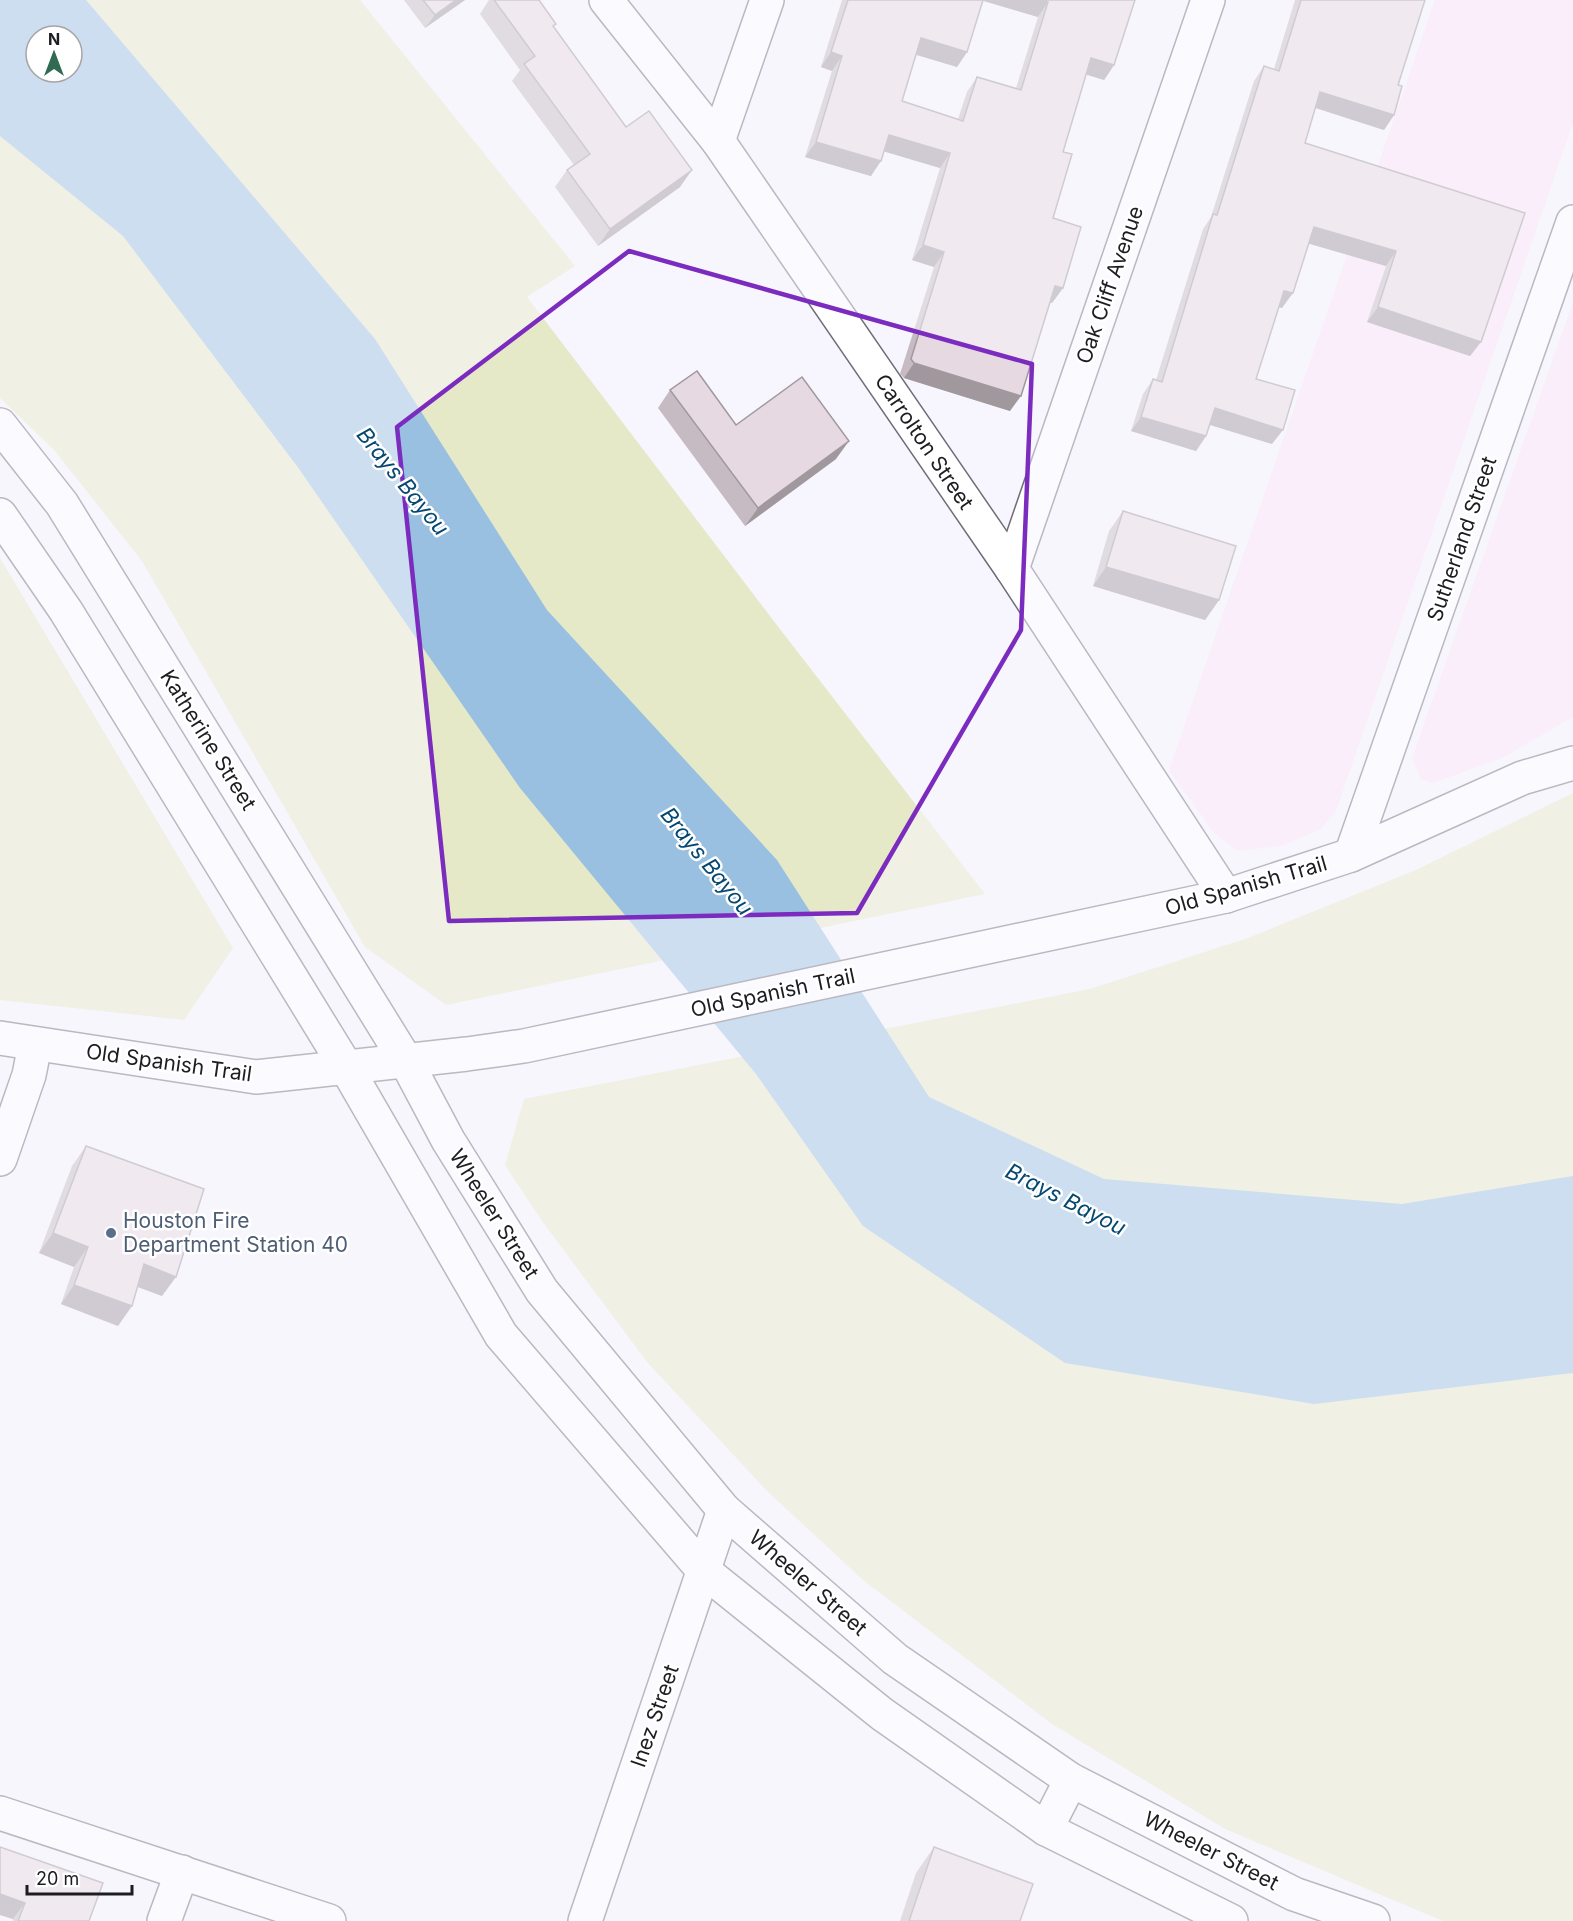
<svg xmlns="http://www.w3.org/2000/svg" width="1573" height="1921" font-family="Inter,sans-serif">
	<rect width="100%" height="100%" fill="#f7f5fd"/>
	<!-- commercial -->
	<g fill="#fbe5f3">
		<polygon points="1435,0 1573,0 1573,123 1336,811 1321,829 1281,846 1238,851 1214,833 1169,770"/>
		<polygon points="1573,302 1573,717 1502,758 1433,783 1421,779 1412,758"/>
	</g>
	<!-- green -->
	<g fill="#e6e9c8" fill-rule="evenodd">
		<path d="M 0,0 L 360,0 L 575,266 L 527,297 L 776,624 L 985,894 L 446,1005 L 365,947 L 142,561 L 54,450 L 0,398 ZM 36,36 L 72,36 L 72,72 L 36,72 Z"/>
		<polygon points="0,558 233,948 184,1020 0,1000"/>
		<polygon points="1573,793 1573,1921 1443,1921 1225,1829 1052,1724 863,1580 766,1490 647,1362 542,1221 505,1165 524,1099 1090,989 1248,938 1416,870"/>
	</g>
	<!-- water -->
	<path fill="#99c0e1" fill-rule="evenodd" d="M 0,0 L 86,0 L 375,339 L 547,610 L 777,860 L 929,1097 L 1104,1179 L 1402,1204 L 1573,1176 L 1573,1373 L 1314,1404 L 1065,1363 L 863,1226 L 756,1074 L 520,788 L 297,466 L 123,236 L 0,136 ZM 36,36 L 72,36 L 72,72 L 36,72 Z"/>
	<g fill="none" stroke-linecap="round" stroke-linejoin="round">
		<defs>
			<g id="minor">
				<polyline points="606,0 718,141 1012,569 1226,896"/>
				<polyline points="718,141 767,0"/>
				<polyline points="0,425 62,504 406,1061"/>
				<polyline points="0,515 66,611 346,1067"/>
				<polyline points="1012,569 1208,0"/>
				<polyline points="1351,855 1573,222"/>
				<polyline points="0,1159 29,1075 35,1045"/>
				<polyline points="0,1813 329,1921"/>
				<polyline points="164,1921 182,1872"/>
				<polyline points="585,1921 724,1510"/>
			</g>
			<g id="secondary">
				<polyline points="406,1061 448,1140 542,1291 724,1510 895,1659 1071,1780 1294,1894 1373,1921"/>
				<polyline points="346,1067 501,1335 704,1571 882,1714 1046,1829 1231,1921"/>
				<polyline points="1046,1829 1071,1780"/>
			</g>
			<polyline id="primary" points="0,1038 256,1077 467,1054 524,1046 1226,896 1351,855 1522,778 1573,763"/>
		</defs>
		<!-- minor casing -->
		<use href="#minor" stroke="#6f6d78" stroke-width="36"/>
		<!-- secondary casing -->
		<use href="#secondary" stroke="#6f6d78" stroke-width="36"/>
		<!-- primary casing -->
		<use href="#primary" stroke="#6f6d78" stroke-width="36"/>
		<!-- minor -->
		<use href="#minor" stroke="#fff" stroke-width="33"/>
		<!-- secondary -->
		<use href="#secondary" stroke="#fff" stroke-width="33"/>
		<!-- primary -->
		<use href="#primary" stroke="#fff" stroke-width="33"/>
	</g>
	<!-- wall -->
	<g fill="#c6bbc2" fill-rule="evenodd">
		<polygon points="404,0 465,0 425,28"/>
		<polygon points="489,0 539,0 554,27 626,127 680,187 598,246 555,187 567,170 574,165 512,81 520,70 480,14"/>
		<path d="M 842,0 L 1135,0 L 1114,65 L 1104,80 L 1086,74 L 1063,152 L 1053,218 L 1063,288 L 1052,303 L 1050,303 L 1010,411 L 904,378 L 900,374 L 934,267 L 912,260 L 940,168 L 884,151 L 871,176 L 805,157 L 832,71 L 821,67 ZM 983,1 L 1038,17 L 1016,88 L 977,77 L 967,92 L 958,119 L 902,101 L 916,55 L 957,67 L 967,52 Z"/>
		<polygon points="1295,0 1425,0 1398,85 1394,115 1384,130 1315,108 1305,143 1481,342 1470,356 1367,322 1386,266 1308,243 1282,308 1279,307 1256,379 1272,444 1210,425 1206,436 1196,451 1131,431 1143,394 1153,379 1156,380 1203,229 1211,217 1254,81 1264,66 1274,69"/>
		<polygon points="670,390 736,425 836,459 745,526 658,408"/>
		<polygon points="1123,511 1219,600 1205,620 1093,586 1109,531"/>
		<polygon points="86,1146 162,1296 138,1287 118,1326 61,1304 74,1267 39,1253 72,1166"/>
		<polygon points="0,1847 89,1921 13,1921 13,1919 0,1915"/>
		<polygon points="934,1847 1020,1921 900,1921 916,1873"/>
	</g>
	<!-- shaded-wall -->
	<g fill="#a1989e">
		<polygon points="456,0 465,0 425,28 435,15"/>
		<polygon points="981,0 1042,0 1048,2 1038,17"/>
		<polygon points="921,38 967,52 957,67 911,53"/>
		<polygon points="831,52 842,56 832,71 821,67"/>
		<polygon points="1091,58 1114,65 1104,80 1081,73"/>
		<polygon points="1320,92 1394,115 1384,130 1310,106"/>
		<polygon points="889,135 950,153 940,168 879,150"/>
		<polygon points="816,142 881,161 871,176 805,157"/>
		<polygon points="692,170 680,187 598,246 610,229"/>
		<polygon points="1314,227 1396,251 1386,266 1303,242"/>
		<polygon points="923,245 944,252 934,267 912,260"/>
		<polygon points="1055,286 1063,288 1052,303 1044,301"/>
		<polygon points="1284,291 1293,293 1282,308 1273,305"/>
		<polygon points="1378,307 1481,342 1470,356 1367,322"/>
		<polygon points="914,363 1021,396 1010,411 904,378"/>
		<polygon points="1215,408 1283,430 1272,444 1204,423"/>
		<polygon points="1141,417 1206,436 1196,451 1131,431"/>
		<polygon points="849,441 836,459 745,526 758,508"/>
		<polygon points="1106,567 1219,600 1205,620 1093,586"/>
		<polygon points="53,1233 88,1247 74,1267 39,1253"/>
		<polygon points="144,1264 176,1277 162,1296 130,1284"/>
		<polygon points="74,1285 132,1306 118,1326 61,1304"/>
		<polygon points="0,1894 25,1903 13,1919 0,1915"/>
	</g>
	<!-- building -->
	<g fill="#e6d9e1" stroke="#a1989e" stroke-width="1.5">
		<polygon points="423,0 456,0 435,15"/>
		<polygon points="494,0 539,0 556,24 553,26 626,127 649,111 692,170 610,229 567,170 590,154 524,64 535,56"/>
		<polygon points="848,0 983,0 967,52 921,38 902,101 963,121 977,77 1021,90 1048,2 1042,0 1135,0 1114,65 1091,58 1063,152 1072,154 1053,218 1081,227 1063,288 1055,286 1021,396 914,363 911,359 944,252 923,245 950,153 889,135 881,161 816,142 842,56 831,52"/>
		<polygon points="1301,0 1425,0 1398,85 1402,86 1394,115 1320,92 1305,143 1525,213 1481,342 1378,307 1396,251 1314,227 1293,293 1284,291 1256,379 1295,390 1283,430 1215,408 1206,436 1141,417 1153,379 1162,382 1213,214 1217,215 1264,66 1279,71"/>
		<polygon points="697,371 736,425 802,377 849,441 758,508 670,390"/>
		<polygon points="1123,511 1236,546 1219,600 1106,567"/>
		<polygon points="86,1146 204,1189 176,1277 144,1264 132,1306 74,1285 88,1247 53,1233"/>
		<polygon points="0,1847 103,1883 89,1921 18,1921 25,1903 0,1894"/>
		<polygon points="934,1847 1033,1884 1020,1921 909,1921"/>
	</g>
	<!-- marked area -->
	<path d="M0 0H1573V1921H0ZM 629,251 L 1032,364 L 1021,630 L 857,913 L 449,921 L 397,427 Z" fill="#f7f5fd" fill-opacity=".55" fill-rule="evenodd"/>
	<path fill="none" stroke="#7b2cbf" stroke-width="4.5" stroke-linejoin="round" d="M 629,251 L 1032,364 L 1021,630 L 857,913 L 449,921 L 397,427 Z"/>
	<!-- markers -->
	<circle fill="#5c6f8a" stroke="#fff" stroke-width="2" cx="111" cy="1233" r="6"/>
	<g text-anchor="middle" stroke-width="5" stroke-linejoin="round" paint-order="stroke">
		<!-- street labels -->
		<g font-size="21" fill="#1d1c21" stroke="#fff">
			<text transform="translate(1110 285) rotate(-71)" y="7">Oak Cliff Avenue</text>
			<text transform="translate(924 442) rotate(56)" y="7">Carrolton Street</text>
			<text transform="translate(1462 539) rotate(-71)" y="7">Sutherland Street</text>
			<text transform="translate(208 740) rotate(58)" y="7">Katherine Street</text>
			<text transform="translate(1246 886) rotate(-16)" y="7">Old Spanish Trail</text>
			<text transform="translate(773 993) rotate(-12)" y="7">Old Spanish Trail</text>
			<text transform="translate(169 1063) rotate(8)" y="7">Old Spanish Trail</text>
			<text transform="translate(494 1214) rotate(58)" y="7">Wheeler Street</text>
			<text transform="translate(808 1583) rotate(41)" y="7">Wheeler Street</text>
			<text transform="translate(655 1716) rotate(-71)" y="7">Inez Street</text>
			<text transform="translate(1211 1851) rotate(27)" y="7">Wheeler Street</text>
		</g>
		<!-- service labels -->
		<g font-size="21" fill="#4e5e75" stroke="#fff" text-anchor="start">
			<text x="123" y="1228">Houston Fire<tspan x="123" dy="24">Department Station 40</tspan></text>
		</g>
		<!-- water labels -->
		<g font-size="22" font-style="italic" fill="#054872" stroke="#fff">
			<text transform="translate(403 481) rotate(51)" y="8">Brays Bayou</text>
			<text transform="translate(707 861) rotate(51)" y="8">Brays Bayou</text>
			<text transform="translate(1066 1199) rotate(27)" y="8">Brays Bayou</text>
		</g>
	</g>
	<!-- north arrow -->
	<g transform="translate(54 54)"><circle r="28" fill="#ffffff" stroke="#a5a4a6" stroke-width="1.5"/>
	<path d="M0-4.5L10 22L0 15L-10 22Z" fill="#306a53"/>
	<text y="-9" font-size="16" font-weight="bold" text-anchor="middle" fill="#1d1c21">N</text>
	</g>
	<!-- scale -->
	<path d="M27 1885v9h105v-9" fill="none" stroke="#1d1c21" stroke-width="3"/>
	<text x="36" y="1885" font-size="18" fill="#1d1c21" stroke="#ffffff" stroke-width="4.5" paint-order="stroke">20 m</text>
</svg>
